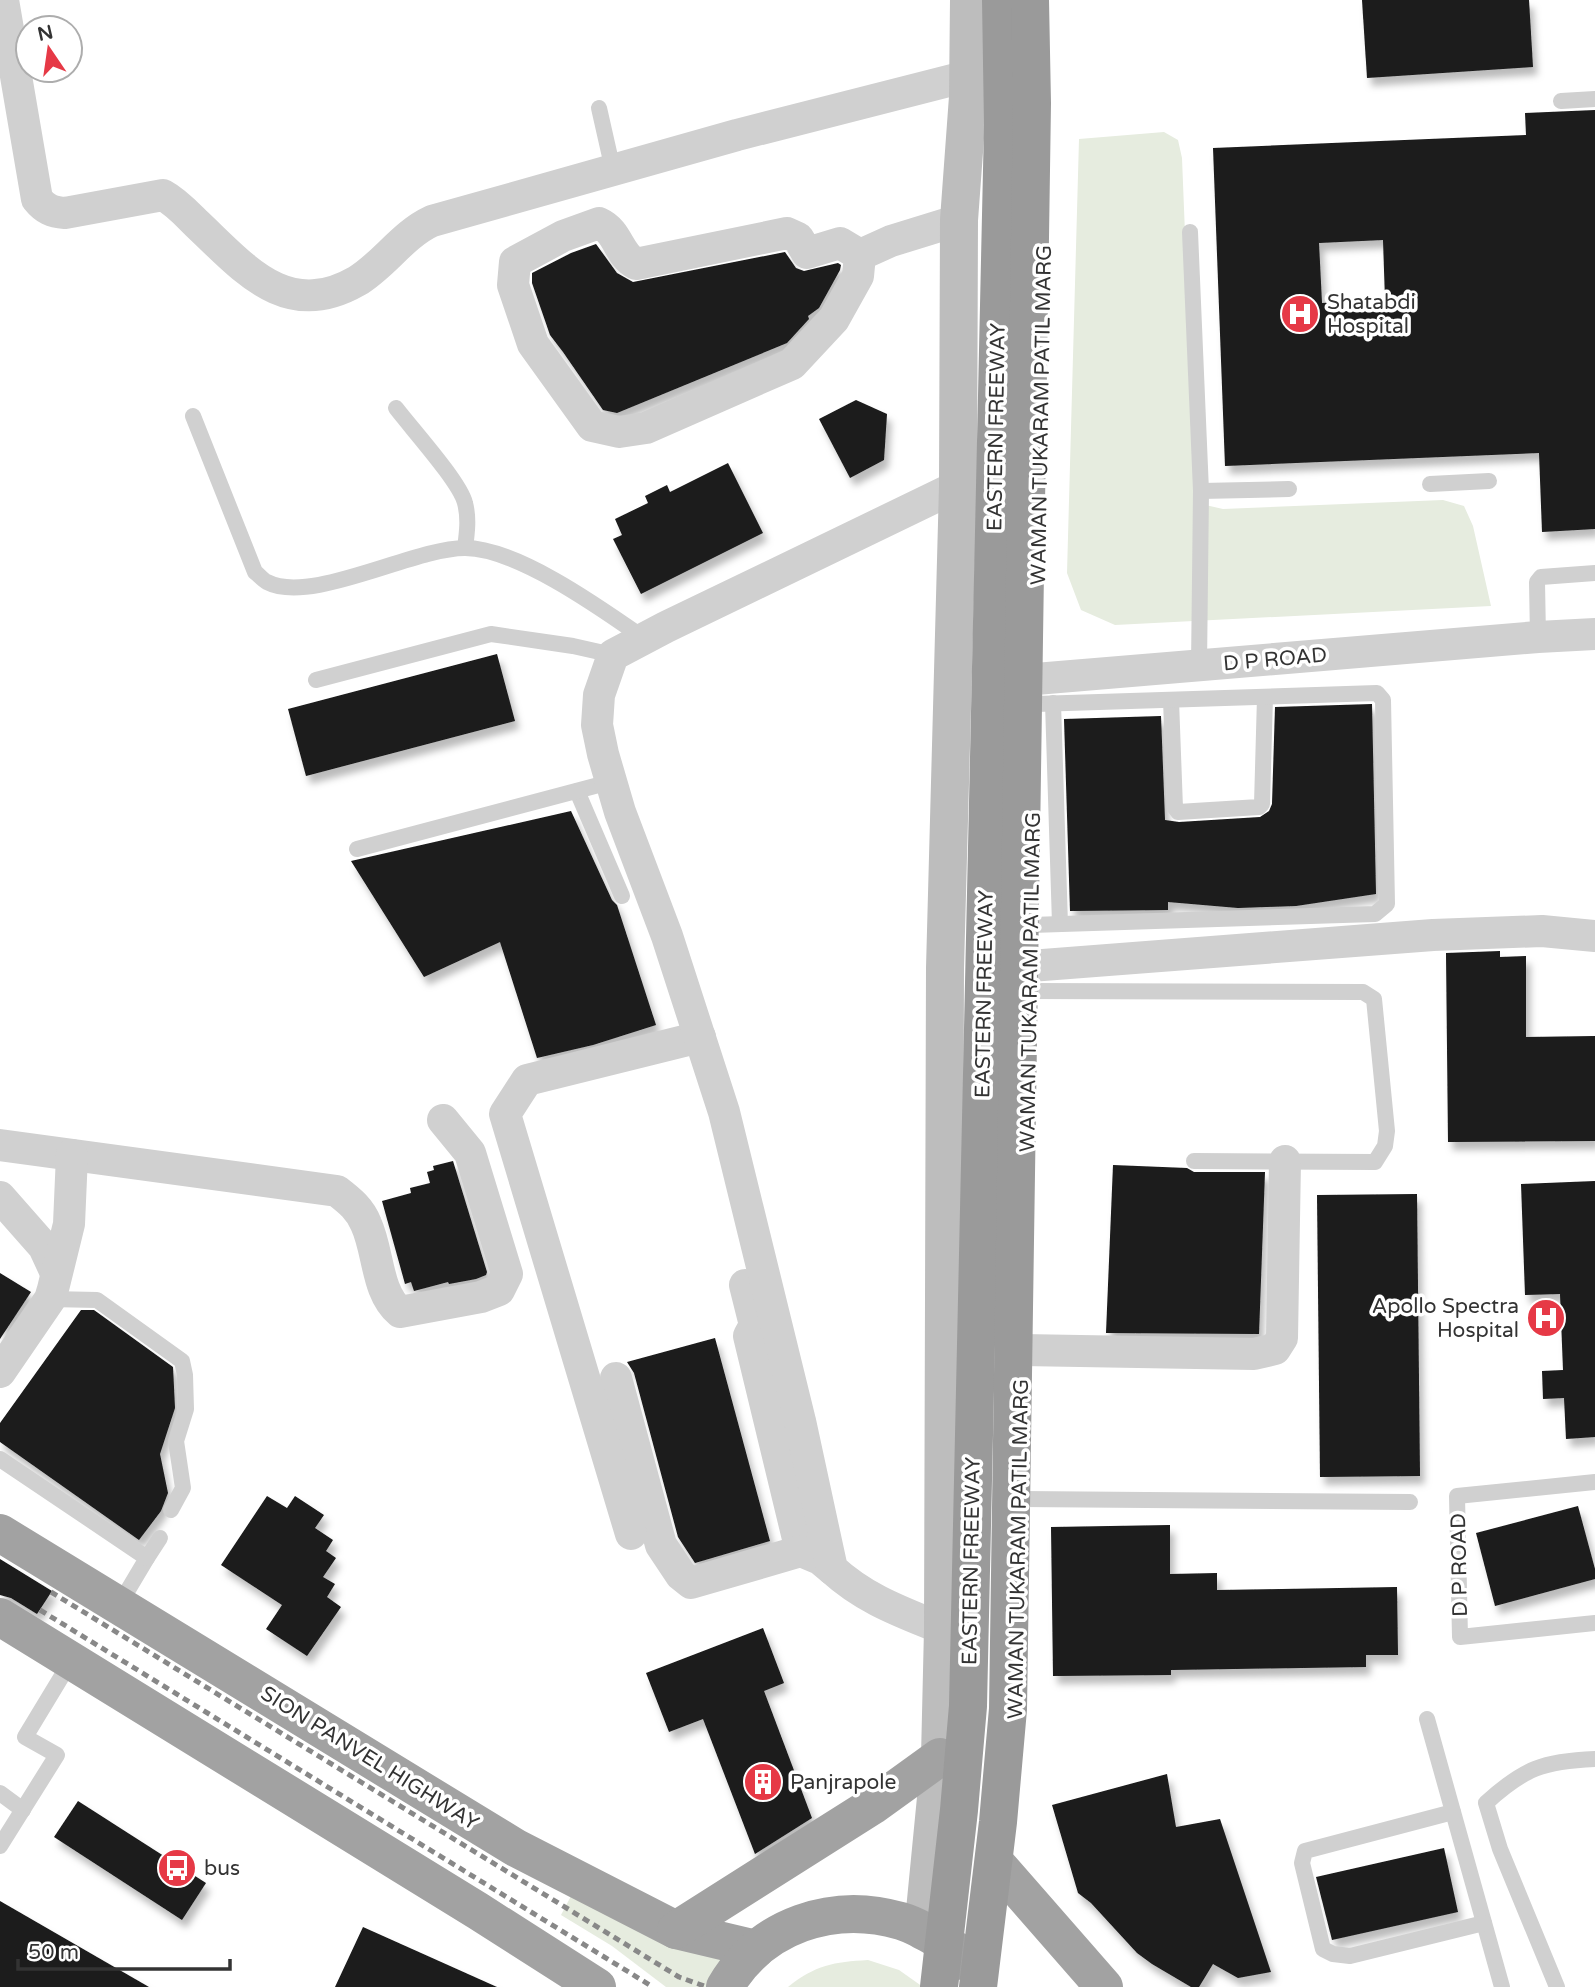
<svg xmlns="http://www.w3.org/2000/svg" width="1595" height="1987" font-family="'Varela Round',sans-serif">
	<defs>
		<filter id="shadow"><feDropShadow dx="4.5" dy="8" stdDeviation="3.5" flood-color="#0004"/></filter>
	</defs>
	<rect width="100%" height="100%" fill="#fff"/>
	<!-- green -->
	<g fill="#e6ecdf">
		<polygon points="1164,132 1178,140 1182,158 1195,486 1201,504 1223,509 1443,500 1464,506 1473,526 1491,606 1115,625 1081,610 1067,573 1079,139"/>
		<polygon points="571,1896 739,1952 710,1987 666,1987 612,1946 561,1915"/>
		<path d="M 868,1960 L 899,1970 L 923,1987 L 788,1987 C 815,1965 834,1962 868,1960 Z"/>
	</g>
	<!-- building -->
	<g fill="#1a1a1a" fill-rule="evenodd" filter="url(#shadow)">
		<polygon points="1362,0 1529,0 1533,67 1367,78"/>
		<path d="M 1595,110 L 1595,529 L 1542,532 L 1539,453 L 1225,466 L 1213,148 L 1526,135 L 1525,113 ZM 1383,240 L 1385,300 L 1322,303 L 1319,243 Z"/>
		<polygon points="596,244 617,273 633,282 785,252 796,268 804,271 838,263 841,265 840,270 819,308 808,316 809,319 787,343 617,413 603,410 563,352 550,335 532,283 532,273 571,253"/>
		<polygon points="856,400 887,414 884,460 850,478 819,419"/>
		<polygon points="728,463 763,533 641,594 613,539 622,535 615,519 648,503 645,496 667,485 670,492"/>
		<polygon points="497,654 515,721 306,776 288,709"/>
		<polygon points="1372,704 1376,894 1296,906 1238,908 1168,902 1168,910 1070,911 1064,719 1161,716 1165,820 1179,822 1260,817 1269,811 1272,804 1275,707"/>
		<polygon points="571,811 612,900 617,905 656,1025 593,1045 537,1058 500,942 424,977 351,861"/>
		<polygon points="1500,951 1500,957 1526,956 1526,1037 1595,1036 1595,1141 1448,1142 1446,953"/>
		<polygon points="453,1161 487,1272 486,1275 476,1279 449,1284 448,1282 414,1291 411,1282 405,1284 382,1201 411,1193 410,1188 430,1183 427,1172 434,1170 433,1166"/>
		<polygon points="1113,1165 1187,1168 1194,1172 1265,1172 1259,1334 1106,1333"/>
		<polygon points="1595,1181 1595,1437 1566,1439 1564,1398 1543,1399 1542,1371 1563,1370 1560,1294 1525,1295 1521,1184"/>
		<polygon points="1417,1194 1420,1476 1320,1477 1317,1195"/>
		<polygon points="0,1273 31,1292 0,1339"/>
		<polygon points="81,1310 94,1310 173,1367 175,1408 160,1454 168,1493 161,1511 139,1540 0,1442 0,1423"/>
		<polygon points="715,1338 770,1541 695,1563 678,1537 634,1373 627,1362"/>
		<polygon points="267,1496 287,1508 295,1496 324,1515 315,1528 333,1540 326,1551 336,1558 323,1577 335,1584 327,1597 341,1607 307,1656 266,1629 282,1605 221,1565"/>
		<polygon points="1578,1506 1595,1569 1595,1579 1495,1606 1476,1533"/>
		<polygon points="1170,1525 1170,1574 1217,1573 1217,1590 1397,1587 1398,1655 1366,1655 1366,1667 1171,1670 1171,1675 1053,1676 1051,1527"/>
		<polygon points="0,1559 52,1591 37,1614 11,1598 0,1595"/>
		<polygon points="763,1628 784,1683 764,1691 812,1818 755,1854 703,1719 669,1732 646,1673"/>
		<polygon points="1167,1774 1176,1827 1220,1819 1271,1972 1238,1978 1213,1964 1199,1987 1191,1987 1152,1964 1137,1953 1091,1903 1078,1893 1052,1805"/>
		<polygon points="78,1801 206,1883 182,1920 54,1837"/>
		<polygon points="1444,1848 1458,1912 1332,1940 1316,1877"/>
		<polygon points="0,1901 149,1987 0,1987"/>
		<polygon points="363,1927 497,1987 335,1987"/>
	</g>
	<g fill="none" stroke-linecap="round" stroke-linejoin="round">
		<!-- service -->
		<g stroke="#d0d0d0" stroke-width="16">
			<polyline points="1561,101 1595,99"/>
			<polyline points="599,108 613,170"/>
			<polyline points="1190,232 1201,491 1199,666"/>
			<path d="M 396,408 C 412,429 460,482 465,503 C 469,518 467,533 465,548"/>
			<path d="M 193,416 L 255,572 C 259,575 263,580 267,582 C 311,605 413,548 465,548 C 517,548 602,609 645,639"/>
			<polyline points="1430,484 1489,481"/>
			<polyline points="1201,491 1289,489"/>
			<polyline points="1538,637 1537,582 1541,577 1595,573"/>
			<polyline points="316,680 491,634 573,646 613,655"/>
			<polyline points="1171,700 1175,808 1178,812 1259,807 1262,804 1265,697"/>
			<polyline points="1053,703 1060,924"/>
			<polyline points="577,791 622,896"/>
			<polyline points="357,849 610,782"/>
			<polyline points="1031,925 1375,914 1387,904 1383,700 1377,693 1036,704"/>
			<polyline points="1029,991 1363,992 1374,999 1387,1131 1385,1146 1375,1162 1194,1161"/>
			<polyline points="50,1299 97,1300 182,1361 185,1375 186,1409 176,1441 183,1488 171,1510"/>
			<polyline points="0,1459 147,1558 119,1605"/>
			<polyline points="1595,1482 1457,1496 1460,1637 1595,1623"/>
			<polyline points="1021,1499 1410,1502"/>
			<polyline points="147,1558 160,1538"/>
			<polyline points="1427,1719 1502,1987"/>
			<polyline points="0,1793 23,1810"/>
			<polyline points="1453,1812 1305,1851 1302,1863 1323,1949 1333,1954 1350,1956 1484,1923"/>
			<polyline points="0,1846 57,1755 25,1737 71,1661"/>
			<path d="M 1557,1987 L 1500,1849 L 1486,1803 C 1524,1768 1544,1761 1595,1759"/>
		</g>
		<!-- minor -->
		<g stroke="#d0d0d0" stroke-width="32">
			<path d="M 3,0 L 37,199 C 45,209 52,212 65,213 L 163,195 C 176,202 186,213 196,223 C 243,267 286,322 357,281 C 385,264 402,235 432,221 L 737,135 L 968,76"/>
			<path d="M 860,255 L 840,243 L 807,253 L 798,238 L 787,233 L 636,264 C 618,255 619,232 599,223 L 563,236 L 515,262 L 513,285 L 533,344 L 592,426 L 619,432 L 646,428 L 792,364 L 834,319 L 858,276 L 860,255 L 891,241 L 959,220"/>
			<polyline points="1000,682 1538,637 1595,634"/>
			<polyline points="1030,966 1433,935 1542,931 1595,936"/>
			<path d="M 0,1145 L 337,1191 C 350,1201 360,1209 366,1224 C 379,1252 376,1292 400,1312 L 481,1297 L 499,1290 L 507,1274 L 470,1153 L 443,1120"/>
			<polyline points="0,1197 44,1247 56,1273"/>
			<polyline points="745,1285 755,1325 749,1336 801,1551"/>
			<polyline points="1022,1350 1254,1354 1275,1349 1282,1338 1285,1161"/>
			<polyline points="0,1372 50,1299 53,1289 69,1224 72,1155"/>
			<polyline points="616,1378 661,1545 681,1575 691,1583 801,1551 820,1559 832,1569"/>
			<polyline points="631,1534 505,1114 527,1080 700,1037"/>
			<path d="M 943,1629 C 902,1612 866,1600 832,1569 L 800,1421 L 724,1112 L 667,936 L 620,812 L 603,754 L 597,725 L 599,695 L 613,655 L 666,627 L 958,486"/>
		</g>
		<!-- secondary -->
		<polyline stroke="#bdbdbd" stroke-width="38" points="923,1931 940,1757 943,1629 945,968 958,486 959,220 968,97 969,0"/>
		<!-- trunk -->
		<g stroke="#a2a2a2" stroke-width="38">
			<polyline points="0,1533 516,1848 676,1930 756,1949"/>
			<polyline points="0,1617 478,1911 597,1987"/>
			<polyline points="999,1867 1104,1987"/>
			<polyline points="676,1930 872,1806 940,1757"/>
			<path d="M 725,1987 C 761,1925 833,1901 901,1921 C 922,1927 943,1943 962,1954 L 966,1962"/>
		</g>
		<!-- motorway -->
		<g stroke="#9a9a9a" stroke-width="38">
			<polyline points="939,1987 959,1810 968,1706 1003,125 1001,0"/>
			<polyline points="978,1987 998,1822 1008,1709 1032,103 1030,0"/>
		</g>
		<!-- rail -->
		<g stroke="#888" stroke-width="5" stroke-dasharray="7 5" stroke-linecap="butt">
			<polyline points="51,1592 679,1977 707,1987"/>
			<polyline points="40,1610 653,1987"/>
		</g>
	</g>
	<!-- icons -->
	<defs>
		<symbol id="hospital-disc" viewBox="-11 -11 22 22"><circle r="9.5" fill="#e63946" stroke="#fff"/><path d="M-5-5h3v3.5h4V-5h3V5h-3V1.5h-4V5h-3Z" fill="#fff"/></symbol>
		<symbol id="building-disc" viewBox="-11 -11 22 22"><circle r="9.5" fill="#e63946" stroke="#fff"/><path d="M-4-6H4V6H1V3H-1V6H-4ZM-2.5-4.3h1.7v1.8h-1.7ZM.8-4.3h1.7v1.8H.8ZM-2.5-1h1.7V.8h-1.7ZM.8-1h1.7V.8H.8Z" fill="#fff"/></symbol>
		<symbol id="bus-disc" viewBox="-11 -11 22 22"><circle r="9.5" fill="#e63946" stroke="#fff"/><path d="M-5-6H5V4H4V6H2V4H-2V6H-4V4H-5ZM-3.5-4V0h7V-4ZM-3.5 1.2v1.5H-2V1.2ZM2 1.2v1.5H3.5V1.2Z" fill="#fff"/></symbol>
	</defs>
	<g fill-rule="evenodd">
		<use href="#hospital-disc" x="1278" y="292" width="44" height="44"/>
		<use href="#hospital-disc" x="1524" y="1296" width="44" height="44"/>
		<use href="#building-disc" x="741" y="1760" width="44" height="44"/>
		<use href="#bus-disc" x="155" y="1846" width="44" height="44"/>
	</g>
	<g text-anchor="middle" stroke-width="7" stroke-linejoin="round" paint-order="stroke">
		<!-- poi labels -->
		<g font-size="21" fill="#333" stroke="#fff" text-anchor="start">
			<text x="1327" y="309">Shatabdi<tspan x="1327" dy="24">Hospital</tspan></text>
			<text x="1519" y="1313" text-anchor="end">Apollo Spectra<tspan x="1519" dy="24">Hospital</tspan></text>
			<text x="790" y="1789">Panjrapole</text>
			<text x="204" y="1875">bus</text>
		</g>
		<!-- street labels -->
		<g font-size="21" fill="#333" stroke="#fff">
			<text transform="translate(1041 415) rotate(-89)" y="7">WAMAN TUKARAM PATIL MARG</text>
			<text transform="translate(996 427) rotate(-89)" y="7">EASTERN FREEWAY</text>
			<text transform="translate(1275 659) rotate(-5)" y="7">D P ROAD</text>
			<text transform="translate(1030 982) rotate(-89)" y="7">WAMAN TUKARAM PATIL MARG</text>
			<text transform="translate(984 994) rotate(-89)" y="7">EASTERN FREEWAY</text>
			<text transform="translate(1018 1549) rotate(-89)" y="7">WAMAN TUKARAM PATIL MARG</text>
			<text transform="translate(971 1561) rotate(-89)" y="7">EASTERN FREEWAY</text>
			<text transform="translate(1459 1565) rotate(-91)" y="7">D P ROAD</text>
			<text transform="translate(370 1758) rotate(32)" y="7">SION PANVEL HIGHWAY</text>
		</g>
	</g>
	<!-- north arrow -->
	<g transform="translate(49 49) rotate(347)"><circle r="33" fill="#ffffff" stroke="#adadad" stroke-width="2"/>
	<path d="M0-5L12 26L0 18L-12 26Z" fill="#e63946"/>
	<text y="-10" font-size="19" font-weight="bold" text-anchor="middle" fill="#333333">N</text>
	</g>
	<!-- scale -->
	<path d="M18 1959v10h212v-10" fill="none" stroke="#333333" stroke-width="3.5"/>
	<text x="28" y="1959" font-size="21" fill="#333333" stroke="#ffffff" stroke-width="5" paint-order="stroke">50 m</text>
</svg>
